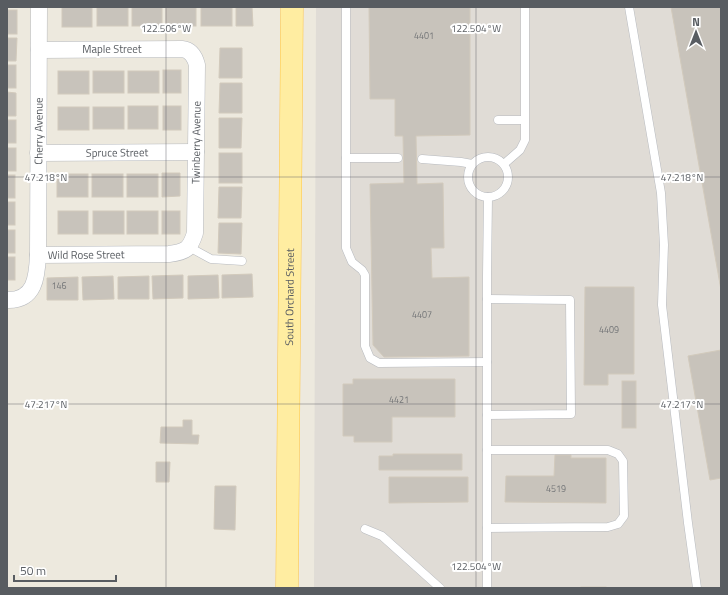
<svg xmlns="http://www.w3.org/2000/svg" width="728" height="595" font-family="'Titillium Web',sans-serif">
	<rect width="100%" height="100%" fill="#ede9de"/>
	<!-- industrial -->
	<polygon fill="#e0dcd6" points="316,7 721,7 721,588 314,588"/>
	<!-- building -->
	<g fill="#c8c3bb" stroke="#d2cabc">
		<rect x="62" y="7" width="30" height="20"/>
		<rect x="97" y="7" width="31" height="19"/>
		<rect x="132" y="7" width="30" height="19"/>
		<rect x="166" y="7" width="30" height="19"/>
		<rect x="201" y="7" width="31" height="19"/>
		<polygon points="236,7 252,7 253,26 236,26"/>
		<polygon points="369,7 470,7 470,135 416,136 417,184 443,183 444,248 431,248 432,278 469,277 469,356 384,357 373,345 370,184 404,183 403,136 395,136 395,99 370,99"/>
		<polygon points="671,7 721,7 721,290"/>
		<rect x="7" y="10" width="10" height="24"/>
		<polygon points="7,38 17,38 16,61 7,61"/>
		<polygon points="220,48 242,48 242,78 219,78"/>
		<rect x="7" y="65" width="9" height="23"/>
		<rect x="163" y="70" width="18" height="23"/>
		<rect x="58" y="71" width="31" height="23"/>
		<rect x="93" y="71" width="31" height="22"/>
		<rect x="128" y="71" width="31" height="22"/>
		<polygon points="220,83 242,83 242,113 219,113"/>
		<polygon points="7,92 16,93 16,116 7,116"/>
		<rect x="128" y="106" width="30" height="23"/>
		<rect x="163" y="106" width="18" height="24"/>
		<rect x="58" y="107" width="31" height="23"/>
		<rect x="93" y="107" width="31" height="22"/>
		<polygon points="219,118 242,118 241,148 219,148"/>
		<rect x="7" y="120" width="9" height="23"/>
		<rect x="7" y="148" width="9" height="23"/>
		<rect x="219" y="153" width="23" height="30"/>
		<polygon points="162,173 180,173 180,196 162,197"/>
		<rect x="57" y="174" width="31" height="23"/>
		<rect x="92" y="174" width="31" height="23"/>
		<rect x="127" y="174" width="31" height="23"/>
		<rect x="7" y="175" width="8" height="23"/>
		<polygon points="219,187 242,187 241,218 218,218"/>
		<rect x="7" y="202" width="8" height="23"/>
		<rect x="58" y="211" width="30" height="23"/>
		<rect x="93" y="211" width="31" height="23"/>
		<rect x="127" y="211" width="31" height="23"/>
		<rect x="162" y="211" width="18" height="23"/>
		<polygon points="219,223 242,223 241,254 218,253"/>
		<rect x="7" y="230" width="8" height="23"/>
		<rect x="7" y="257" width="8" height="23"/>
		<polygon points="252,274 253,297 222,298 222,275"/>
		<polygon points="183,275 183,298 153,299 152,276"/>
		<polygon points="218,275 219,298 188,299 188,276"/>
		<polygon points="113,276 114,299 83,300 82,277"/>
		<polygon points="149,276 149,299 118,299 118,277"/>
		<polygon points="78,277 78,300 47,300 47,278"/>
		<polygon points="585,287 634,287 634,374 608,374 608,385 584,385"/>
		<polygon points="721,350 721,478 710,480 688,356"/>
		<polygon points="353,379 455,379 455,417 392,417 392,442 354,442 354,436 343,436 343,384 353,384"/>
		<rect x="622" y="381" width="14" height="47"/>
		<polygon points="183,420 192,420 192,435 199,435 198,444 160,443 161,427 183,427"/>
		<polygon points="393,454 462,454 462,470 379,470 379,456 393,456"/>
		<polygon points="555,455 571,455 571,458 606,458 606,503 505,502 506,476 554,476"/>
		<polygon points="156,462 170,462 169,482 156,482"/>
		<polygon points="389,477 468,477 468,502 389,503"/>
		<polygon points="215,486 236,486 235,530 214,529"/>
		<rect x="581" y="587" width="25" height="1"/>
	</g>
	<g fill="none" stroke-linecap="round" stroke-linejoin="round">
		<defs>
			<g id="service">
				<polyline points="346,7 346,248 352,262 362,270 365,275 365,346 370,358 379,363 487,362"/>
				<polyline points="629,7 661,193 664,245 662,305 688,523 697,588"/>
				<polyline points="498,120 524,120"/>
				<circle cx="488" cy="177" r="20"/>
				<polyline points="346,158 398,158"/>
				<polyline points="422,159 461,162 472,164"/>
				<polyline points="504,164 520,150 525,140 525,7"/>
				<polyline points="189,247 211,259 242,261"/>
				<polyline points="487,299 570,300 571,414 487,415"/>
				<polyline points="487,450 608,450 618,454 623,461 624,516 618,524 608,527 487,528"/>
				<polyline points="365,529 382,536 440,588"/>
				<polyline points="487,588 487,276 488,197"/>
			</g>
			<g id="minor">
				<path id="s1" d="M 38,153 L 196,152"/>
				<path id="s2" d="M 38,255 L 39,7"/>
				<path id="s3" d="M 7,300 C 35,301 37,277 38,255 L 169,254 C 186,252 190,249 195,233 L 197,65 C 195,57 191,50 182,49 L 39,50"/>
			</g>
			<g id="primary">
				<path id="s4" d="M 287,588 L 292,7"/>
			</g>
		</defs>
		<!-- service casing -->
		<use href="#service" stroke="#b7babf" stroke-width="9"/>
		<!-- minor casing -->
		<use href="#minor" stroke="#b7babf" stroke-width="17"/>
		<!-- primary casing -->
		<use href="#primary" stroke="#ffc545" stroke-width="23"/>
		<!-- service -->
		<use href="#service" stroke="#fff" stroke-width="8"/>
		<!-- minor -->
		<use href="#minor" stroke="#fff" stroke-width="16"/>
		<!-- primary -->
		<use href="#primary" stroke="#ffeda1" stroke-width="22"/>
	</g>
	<!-- ticks -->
	<path fill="none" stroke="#585c61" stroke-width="1" stroke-opacity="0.45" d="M 166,7 L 166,588M 476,7 L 476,588M 7,177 L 721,177M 7,404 L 721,404"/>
	<g text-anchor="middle" stroke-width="4" stroke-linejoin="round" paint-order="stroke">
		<!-- number labels -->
		<g font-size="9" fill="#747678">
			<text x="424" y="39">4401</text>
			<text x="59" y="289">146</text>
			<text x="422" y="318">4407</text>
			<text x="609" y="333">4409</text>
			<text x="399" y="403">4421</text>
			<text x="556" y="492">4519</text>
		</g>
		<!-- street labels -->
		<g font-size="11" fill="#585c61" stroke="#fff">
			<text x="112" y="53">Maple Street</text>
			<text dy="4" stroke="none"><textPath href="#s2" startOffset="124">Cherry Avenue</textPath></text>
			<text dy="4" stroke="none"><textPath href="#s3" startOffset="321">Twinberry Avenue</textPath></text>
			<text dy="4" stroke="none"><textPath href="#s1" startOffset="79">Spruce Street</textPath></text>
			<text dy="4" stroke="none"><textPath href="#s3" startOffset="111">Wild Rose Street</textPath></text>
			<text dy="4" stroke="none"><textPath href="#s4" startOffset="291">South Orchard Street</textPath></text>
		</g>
	</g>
	<g font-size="10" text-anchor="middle" fill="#585c61" stroke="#fff" stroke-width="4" stroke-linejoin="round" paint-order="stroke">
		<text x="166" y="32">122.506°W</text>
		<text x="476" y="32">122.504°W</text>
		<text x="46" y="181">47.218°N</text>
		<text x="682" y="181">47.218°N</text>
		<text x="46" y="408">47.217°N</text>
		<text x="682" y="408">47.217°N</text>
		<text x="476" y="570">122.504°W</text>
	</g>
	<!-- border -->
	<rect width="728" height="595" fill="none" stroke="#585c61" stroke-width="16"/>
	<!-- north arrow -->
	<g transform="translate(696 32)" stroke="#ffffff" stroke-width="3" paint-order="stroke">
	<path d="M0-3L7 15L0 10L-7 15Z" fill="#585c61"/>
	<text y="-6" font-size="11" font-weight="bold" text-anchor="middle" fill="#585c61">N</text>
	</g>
	<!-- scale -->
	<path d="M14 575v6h102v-6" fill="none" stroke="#585c61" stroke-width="2"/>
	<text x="20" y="575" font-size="12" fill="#585c61" stroke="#ffffff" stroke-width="3" paint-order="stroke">50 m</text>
</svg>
